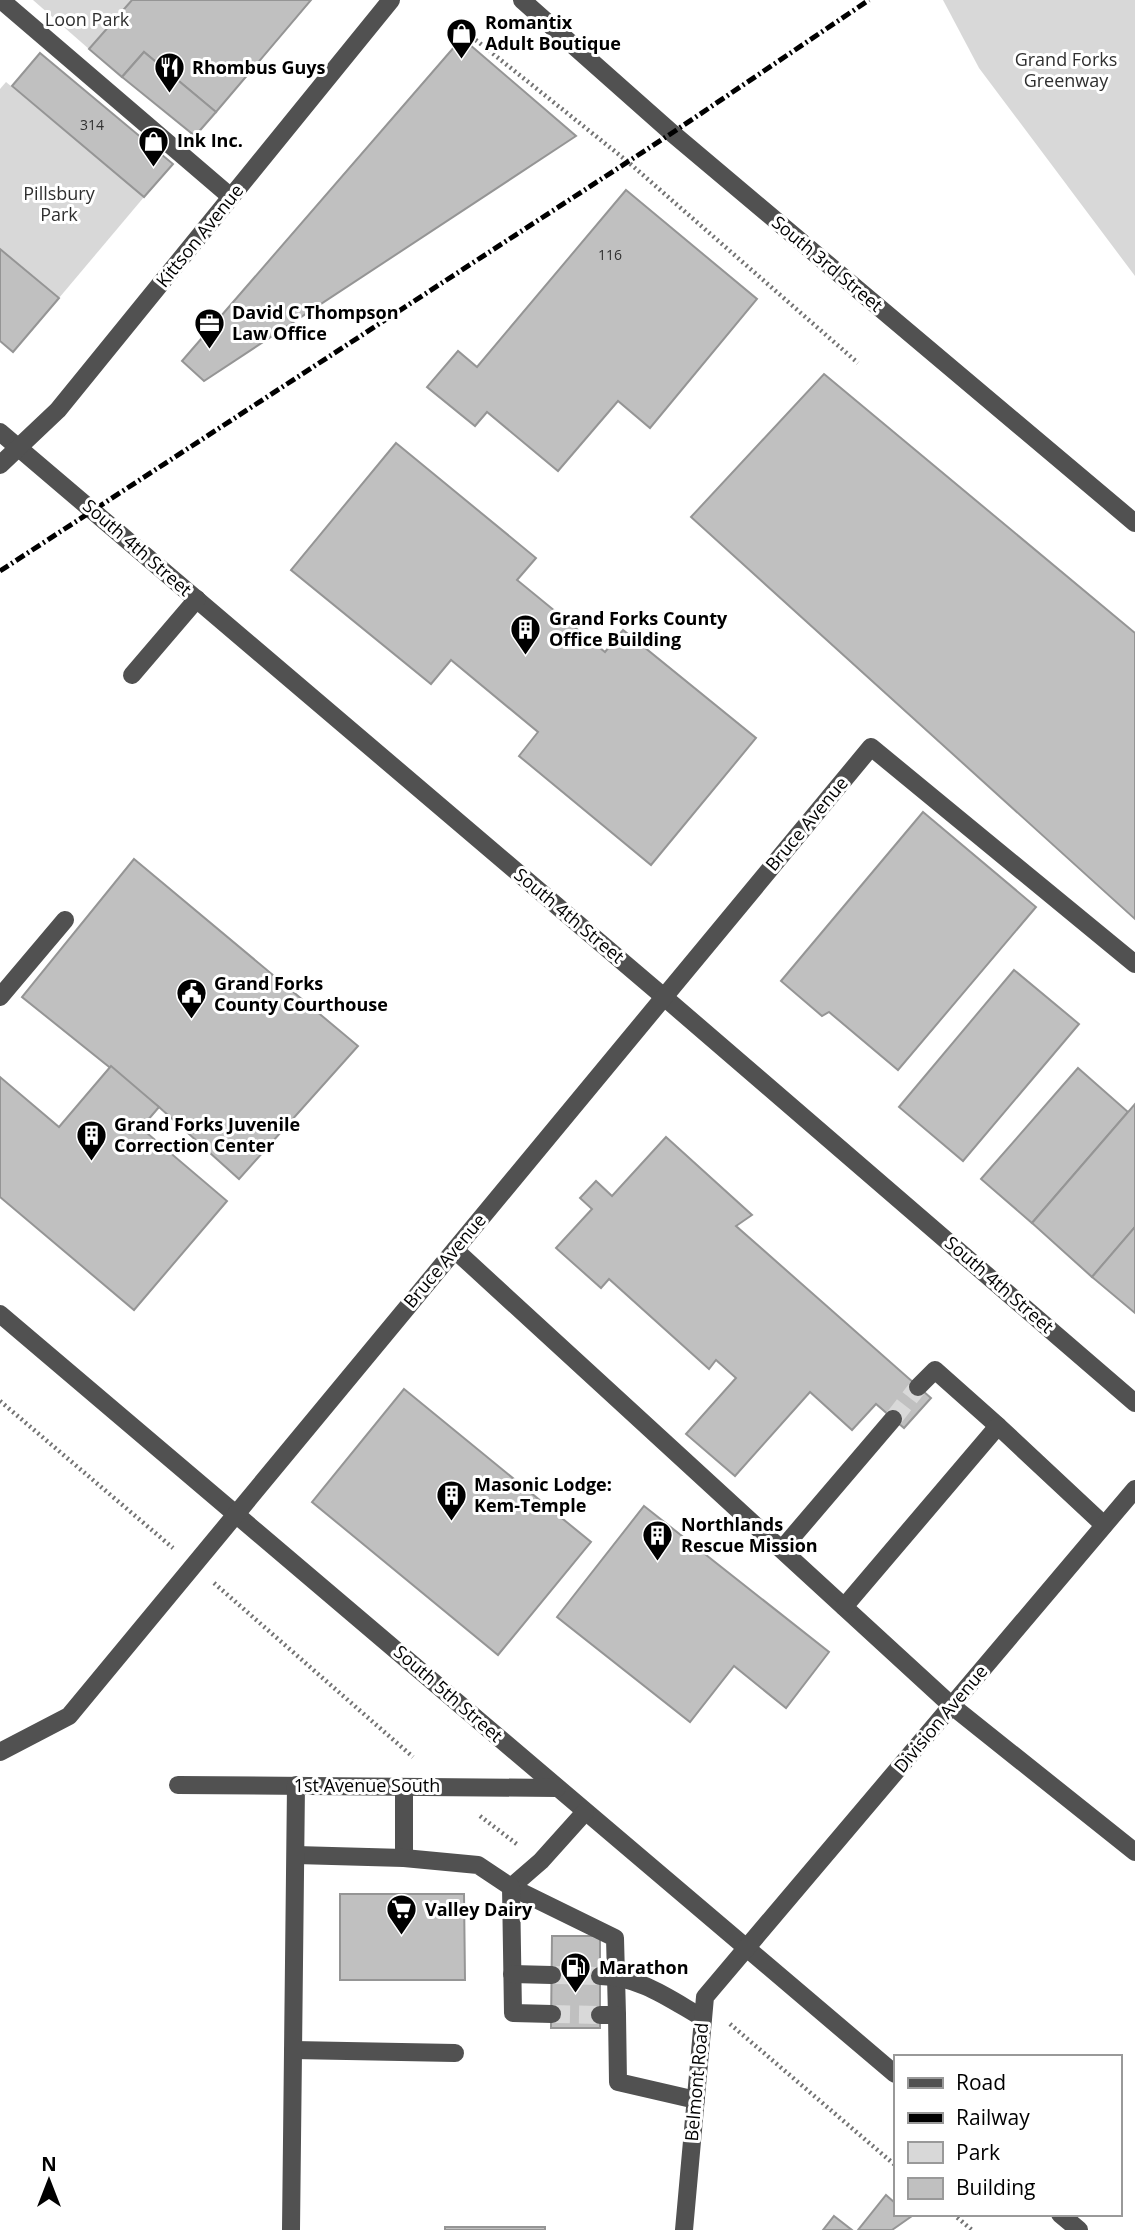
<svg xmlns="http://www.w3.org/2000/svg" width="1135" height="2230" font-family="'Open Sans',sans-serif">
	<rect width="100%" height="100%" fill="#fff"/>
	<!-- green -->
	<g fill="#d8d8d8">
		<polygon points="33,0 132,0 89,49"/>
		<polygon points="943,0 1135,0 1135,276 979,68"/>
		<polygon points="6,82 144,197 59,298 0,249 0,89"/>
	</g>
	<!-- building -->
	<g fill="#c0c0c0" stroke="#959595" stroke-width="2">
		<polygon points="132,0 311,0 216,112 144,52 122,77 89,49"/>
		<polygon points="462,38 576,136 204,381 182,361"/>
		<polygon points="144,52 216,112 195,136 122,77"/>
		<polygon points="40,53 173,164 144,197 12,86"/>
		<polygon points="626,190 757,299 650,428 618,401 558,471 487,412 475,426 427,387 458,351 477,367"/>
		<polygon points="0,249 59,298 13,352 0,341"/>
		<polygon points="824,374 1135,633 1135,919 691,517"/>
		<polygon points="396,443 536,558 517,580 605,652 623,630 756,738 651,865 519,756 538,732 451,660 431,684 291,570"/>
		<polygon points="923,812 1036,907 898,1070 829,1012 822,1016 781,981"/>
		<polygon points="134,859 358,1046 239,1179 159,1107 22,997"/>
		<polygon points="1014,970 1079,1024 963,1161 899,1107"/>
		<polygon points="111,1066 159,1107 141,1128 227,1201 134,1310 0,1197 0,1077 59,1127"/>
		<polygon points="1078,1068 1128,1112 1032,1223 981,1179"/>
		<polygon points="1135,1104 1135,1227 1092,1277 1032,1223"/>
		<polygon points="666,1137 752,1215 736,1226 931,1398 904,1428 876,1404 852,1430 810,1392 735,1476 686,1434 736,1378 716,1360 709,1369 609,1279 601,1288 556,1248 592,1209 580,1198 596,1181 612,1196"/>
		<polygon points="1135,1227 1135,1313 1092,1277"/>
		<polygon points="404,1389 591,1542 498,1655 312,1502"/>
		<polygon points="644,1506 829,1652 786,1708 734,1666 690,1722 557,1617"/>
		<polygon points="340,1894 464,1894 465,1980 340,1980"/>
		<polygon points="552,1936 600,1936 600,2028 551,2028"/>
		<polygon points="886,2195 895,2203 895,2214 912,2216 892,2230 858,2230"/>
		<polygon points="834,2216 852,2230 823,2230"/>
		<rect x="445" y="2227" width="100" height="3"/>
	</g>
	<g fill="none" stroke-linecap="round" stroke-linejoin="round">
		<!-- minor-tunnel -->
		<g stroke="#d9d9d9" stroke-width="18" stroke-dasharray="18 9" stroke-linecap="butt">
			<polyline points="893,1419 918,1387"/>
			<polyline points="552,1975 600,1976"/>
			<polyline points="552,2014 600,2015"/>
		</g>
		<!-- path -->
		<g stroke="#737373" stroke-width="4.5" stroke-dasharray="2 3.5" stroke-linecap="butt">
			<polyline points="467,33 627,161 858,363"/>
			<polyline points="0,1401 173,1548"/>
			<polyline points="214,1583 413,1757"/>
			<polyline points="480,1816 518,1845"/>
			<polyline points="730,2024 895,2165"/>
			<polyline points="953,2214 972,2230"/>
		</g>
		<!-- minor -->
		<g stroke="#515151" stroke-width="18">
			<polyline points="1,0 231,197"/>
			<polyline points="522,0 672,133 1135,523"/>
			<polyline points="0,432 664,997 1135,1403"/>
			<polyline points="0,465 58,410 391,0"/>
			<polyline points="132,675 197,599"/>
			<polyline points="0,997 65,920"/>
			<polyline points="455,1250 952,1706 1135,1852"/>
			<polyline points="0,1314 895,2074"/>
			<polyline points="918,1387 935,1370 998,1426"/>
			<polyline points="782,1549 893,1419"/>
			<polyline points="844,1607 998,1426 1104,1525"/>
			<polyline points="0,1752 69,1716 871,747 1135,964"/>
			<polyline points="178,1785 557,1788"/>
			<polyline points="404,1787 404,1858"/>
			<polyline points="585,1812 541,1861 511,1887 615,1938 617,2015"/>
			<polyline points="296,1855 404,1858 478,1865 511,1887 513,2013 552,2014"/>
			<polyline points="512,1974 552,1975"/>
			<path d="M 600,1976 C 641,1977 668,1998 703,2018"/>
			<polyline points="600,2015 617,2015 618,2082 696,2100"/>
			<polyline points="293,2050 455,2053"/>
			<polyline points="1060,2214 1079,2230"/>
			<polyline points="291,2230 296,1785"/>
			<polyline points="684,2230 705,1997 1135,1489"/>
		</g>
		<!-- rail -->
		<polyline stroke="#000" stroke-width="5" stroke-dasharray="10 3.5 2 3.5" stroke-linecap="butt" points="0,571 672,133 869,0"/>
	</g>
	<!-- icons -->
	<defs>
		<symbol id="shop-pin" viewBox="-11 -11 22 30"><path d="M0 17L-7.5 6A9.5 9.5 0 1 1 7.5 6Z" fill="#000" stroke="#fff"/><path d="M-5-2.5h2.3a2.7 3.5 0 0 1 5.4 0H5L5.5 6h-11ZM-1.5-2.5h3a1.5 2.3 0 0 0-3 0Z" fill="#fff"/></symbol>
		<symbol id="restaurant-pin" viewBox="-11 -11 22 30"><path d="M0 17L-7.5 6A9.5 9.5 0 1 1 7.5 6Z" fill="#000" stroke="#fff"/><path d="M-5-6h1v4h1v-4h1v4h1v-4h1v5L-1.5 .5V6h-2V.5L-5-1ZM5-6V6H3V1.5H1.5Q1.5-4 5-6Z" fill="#fff"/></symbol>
		<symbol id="office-pin" viewBox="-11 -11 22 30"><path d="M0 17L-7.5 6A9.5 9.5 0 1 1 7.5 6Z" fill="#000" stroke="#fff"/><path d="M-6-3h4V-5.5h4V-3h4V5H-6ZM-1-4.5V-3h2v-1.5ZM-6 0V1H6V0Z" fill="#fff"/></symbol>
		<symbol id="building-pin" viewBox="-11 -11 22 30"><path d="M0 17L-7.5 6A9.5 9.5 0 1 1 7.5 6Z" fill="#000" stroke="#fff"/><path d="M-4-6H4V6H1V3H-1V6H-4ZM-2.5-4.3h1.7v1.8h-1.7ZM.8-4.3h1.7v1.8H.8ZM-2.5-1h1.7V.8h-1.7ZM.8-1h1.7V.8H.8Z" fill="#fff"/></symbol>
		<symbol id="civic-pin" viewBox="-11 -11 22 30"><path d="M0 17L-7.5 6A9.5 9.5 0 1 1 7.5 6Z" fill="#000" stroke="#fff"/><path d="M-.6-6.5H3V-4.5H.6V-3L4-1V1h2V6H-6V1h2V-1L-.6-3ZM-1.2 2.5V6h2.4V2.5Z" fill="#fff"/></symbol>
		<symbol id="supermarket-pin" viewBox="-11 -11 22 30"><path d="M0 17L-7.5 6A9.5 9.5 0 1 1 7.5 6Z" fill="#000" stroke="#fff"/><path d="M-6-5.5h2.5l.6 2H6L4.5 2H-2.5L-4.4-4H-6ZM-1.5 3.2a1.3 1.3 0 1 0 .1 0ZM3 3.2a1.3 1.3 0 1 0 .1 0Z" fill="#fff"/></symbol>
		<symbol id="fuel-pin" viewBox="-11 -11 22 30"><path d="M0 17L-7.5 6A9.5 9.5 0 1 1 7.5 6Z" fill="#000" stroke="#fff"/><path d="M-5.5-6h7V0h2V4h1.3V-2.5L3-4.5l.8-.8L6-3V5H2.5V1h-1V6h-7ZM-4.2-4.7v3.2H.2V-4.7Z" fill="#fff"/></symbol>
	</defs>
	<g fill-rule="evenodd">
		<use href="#shop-pin" x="444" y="16" width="35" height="47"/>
		<use href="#restaurant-pin" x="152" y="50" width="35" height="47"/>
		<use href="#shop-pin" x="136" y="124" width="35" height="47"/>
		<use href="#office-pin" x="192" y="306" width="35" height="47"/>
		<use href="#building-pin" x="508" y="612" width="35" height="47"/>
		<use href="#civic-pin" x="174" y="976" width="35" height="47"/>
		<use href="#building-pin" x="74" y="1118" width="35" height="47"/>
		<use href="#building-pin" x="434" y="1478" width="35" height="47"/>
		<use href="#building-pin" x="640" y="1518" width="35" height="47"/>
		<use href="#supermarket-pin" x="384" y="1892" width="35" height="47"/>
		<use href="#fuel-pin" x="558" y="1950" width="35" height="47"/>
	</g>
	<g text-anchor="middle" stroke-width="6" stroke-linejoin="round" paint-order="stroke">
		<!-- number labels -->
		<g font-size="14" fill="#303030">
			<text x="92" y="130">314</text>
			<text x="610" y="260">116</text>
		</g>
		<!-- park labels -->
		<g font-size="18" fill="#2f2f2f" stroke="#fff">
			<text x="87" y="26">Loon Park</text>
			<text x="1066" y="66">Grand Forks<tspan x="1066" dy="21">Greenway</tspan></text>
			<text x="59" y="200">Pillsbury<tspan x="59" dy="21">Park</tspan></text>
		</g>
		<!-- poi labels -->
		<g font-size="18" font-weight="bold" fill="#000" stroke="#fff" text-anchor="start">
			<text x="485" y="29">Romantix<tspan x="485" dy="21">Adult Boutique</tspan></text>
			<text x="192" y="74">Rhombus Guys</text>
			<text x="177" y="147">Ink Inc.</text>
			<text x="232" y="319">David C Thompson<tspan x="232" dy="21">Law Office</tspan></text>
			<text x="549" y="625">Grand Forks County<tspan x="549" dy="21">Office Building</tspan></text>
			<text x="214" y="990">Grand Forks<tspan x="214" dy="21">County Courthouse</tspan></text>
			<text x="114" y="1131">Grand Forks Juvenile<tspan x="114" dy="21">Correction Center</tspan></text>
			<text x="474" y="1491">Masonic Lodge:<tspan x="474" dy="21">Kem-Temple</tspan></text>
			<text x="681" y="1531">Northlands<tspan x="681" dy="21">Rescue Mission</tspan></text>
			<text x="425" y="1916">Valley Dairy</text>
			<text x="599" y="1974">Marathon</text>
		</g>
		<!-- street labels -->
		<g font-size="18" fill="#000" stroke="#fff">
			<text transform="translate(200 236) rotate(-51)" y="6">Kittson Avenue</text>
			<text transform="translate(827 264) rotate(40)" y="6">South 3rd Street</text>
			<text transform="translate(137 548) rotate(41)" y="6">South 4th Street</text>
			<text transform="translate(807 824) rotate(-50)" y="6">Bruce Avenue</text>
			<text transform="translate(569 916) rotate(40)" y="6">South 4th Street</text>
			<text transform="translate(445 1261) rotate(-50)" y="6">Bruce Avenue</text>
			<text transform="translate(999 1285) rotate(41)" y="6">South 4th Street</text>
			<text transform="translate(448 1694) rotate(41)" y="6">South 5th Street</text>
			<text transform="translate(941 1719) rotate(-50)" y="6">Division Avenue</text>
			<text x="367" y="1792">1st Avenue South</text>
			<text transform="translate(697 2082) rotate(-85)" y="6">Belmont Road</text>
		</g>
	</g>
	<!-- legend -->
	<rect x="894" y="2055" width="228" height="161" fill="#ffffff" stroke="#999999" stroke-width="2"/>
	<rect x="908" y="2078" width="35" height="10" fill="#515151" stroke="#999999" stroke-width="2"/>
	<text x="956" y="2090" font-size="21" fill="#000000">Road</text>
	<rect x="908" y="2113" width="35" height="10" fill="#000000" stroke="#999999" stroke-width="2"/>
	<text x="956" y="2125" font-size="21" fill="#000000">Railway</text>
	<rect x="908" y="2142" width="35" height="21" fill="#d8d8d8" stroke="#999999" stroke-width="2"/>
	<text x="956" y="2160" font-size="21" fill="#000000">Park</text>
	<rect x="908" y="2178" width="35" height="21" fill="#c0c0c0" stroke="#999999" stroke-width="2"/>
	<text x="956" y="2195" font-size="21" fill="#000000">Building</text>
	<!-- north arrow -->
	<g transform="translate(49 2181)" stroke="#ffffff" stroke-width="5" paint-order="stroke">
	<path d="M0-5L12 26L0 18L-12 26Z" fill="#000000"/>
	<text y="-10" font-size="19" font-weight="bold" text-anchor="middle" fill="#000000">N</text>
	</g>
</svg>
